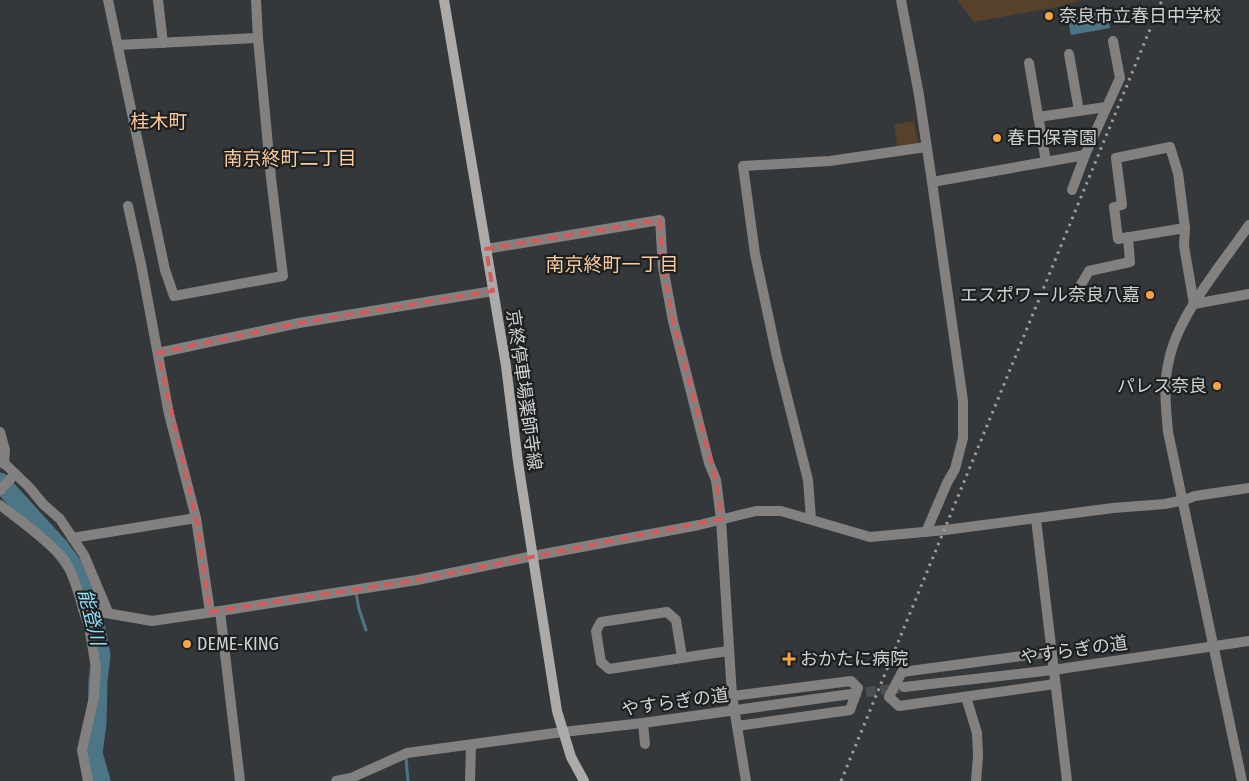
<svg xmlns="http://www.w3.org/2000/svg" width="1249" height="781" font-family="'Fira Sans Condensed','Noto Sans JP',sans-serif">
	<rect width="100%" height="100%" fill="#34383a"/>
	<!-- green -->
	<g fill="#57412b">
		<polygon points="957,0 1082,0 1062,6 974,22"/>
		<polygon points="914,121 919,148 898,151 894,124"/>
	</g>
	<!-- water -->
	<polygon fill="#4c7586" points="1106,8 1110,28 1071,35 1067,15"/>
	<g fill="none" stroke-linecap="round" stroke-linejoin="round">
		<!-- stream -->
		<g stroke="#4c7586" stroke-width="3">
			<polyline points="356,593 359,609 366,630"/>
			<polyline points="406,758 408,781"/>
		</g>
		<!-- river -->
		<polyline stroke="#4c7586" stroke-width="19" points="0,482 59,547 88,586 101,655 98,681 97,724 93,753 101,781"/>
		<!-- tertiary-tunnel -->
		<polyline stroke="#4b4f51" stroke-width="10" stroke-dasharray="10 5" stroke-linecap="butt" points="851,694 900,688"/>
		<!-- pedestrian -->
		<g stroke="#838180" stroke-width="10">
			<polyline points="158,0 163,43"/>
			<polyline points="256,0 258,38"/>
		</g>
		<!-- minor -->
		<g stroke="#838180" stroke-width="10">
			<polyline points="108,0 165,270 174,296 283,276 271,178 258,38 118,45"/>
			<polyline points="901,0 919,95 932,182 963,401 963,438 955,469 947,483 926,532"/>
			<polyline points="1069,54 1079,111"/>
			<polyline points="1029,63 1046,162"/>
			<polyline points="1038,117 1106,107"/>
			<polyline points="932,182 1085,155"/>
			<polyline points="1072,190 1085,155 1120,78 1113,41"/>
			<polyline points="128,206 141,264 169,414 196,518 210,612"/>
			<polyline points="1185,228 1118,239 1114,207 1122,205 1116,158 1170,147 1178,173 1185,228 1184,246 1194,304 1249,294"/>
			<polyline points="486,249 660,220 663,267 673,321 709,463 716,480 721,519 732,696 746,781"/>
			<polyline points="1076,293 1089,271 1130,262 1128,237"/>
			<polyline points="158,353 299,323 493,291"/>
			<polyline points="0,432 5,450 4,464"/>
			<polyline points="0,459 29,487 43,504 60,519 84,555 108,612"/>
			<polyline points="0,490 15,474"/>
			<polyline points="1184,500 1195,496 1249,488"/>
			<polyline points="811,519 808,480 777,357 755,254 743,166 830,161 926,147"/>
			<polyline points="1036,519 1067,781"/>
			<polyline points="72,538 196,518"/>
			<polyline points="83,609 89,626 96,668 94,697 82,750 88,781"/>
			<polyline points="220,611 240,781"/>
			<polyline points="1051,652 902,672 889,697 899,706 1055,684"/>
			<polyline points="682,657 676,620 667,612 601,622 596,631 601,662 609,669 728,651"/>
			<polyline points="732,696 851,681 858,688 850,710 737,726"/>
			<polyline points="966,697 977,733 978,756 976,781"/>
			<polyline points="643,723 645,744"/>
			<polyline points="336,781 351,778 407,753 563,732"/>
			<polyline points="470,781 471,746"/>
		</g>
		<!-- tertiary -->
		<g stroke="#838180" stroke-width="10">
			<path d="M 0,505 C 21,521 45,538 63,558 C 71,568 80,596 83,609 L 152,621 L 220,611 L 417,580 L 533,556 L 699,525 L 756,511 L 781,511 L 870,537 L 945,530 L 1113,508 L 1165,504 L 1184,500"/>
			<polyline points="904,687 1053,670 1249,641"/>
			<polyline points="563,732 643,723 851,694"/>
			<path d="M 1242,781 L 1168,432 C 1166,408 1163,384 1169,360 C 1178,315 1223,263 1249,225"/>
		</g>
		<!-- secondary -->
		<polyline stroke="#adaba9" stroke-width="10" points="444,0 506,366 518,462 557,711 571,757 584,781"/>
		<!-- rail -->
		<polyline stroke="#9b9ea0" stroke-width="3" stroke-dasharray="2.5 5" stroke-linecap="butt" points="841,781 1162,0"/>
	</g>
	<!-- marked area -->
	<path fill="none" stroke="#d45b5b" stroke-width="4" stroke-dasharray="10 6" stroke-linejoin="round" d="M 660,220 L 663,267 L 673,321 L 716,480 L 721,519 L 417,580 L 210,612 L 196,518 L 158,353 L 299,323 L 493,291 L 486,249 Z"/>
	<!-- markers -->
	<g fill="#f6a247" stroke="#1d1f20" stroke-width="2">
		<circle cx="1049" cy="16" r="5"/>
		<circle cx="997" cy="138" r="5"/>
		<circle cx="1150" cy="295" r="5"/>
		<circle cx="1217" cy="386" r="5"/>
		<circle cx="187" cy="644" r="5"/>
		<path d="M786.5 651.5h5v5h5v5h-5v5h-5v-5h-5v-5h5z"/>
	</g>
	<g text-anchor="middle" stroke-width="4.5" stroke-linejoin="round" paint-order="stroke">
		<!-- poi labels -->
		<g font-size="18" fill="#cfd2d3" stroke="#1d1f20" text-anchor="start">
			<text x="1059" y="22">奈良市立春日中学校</text>
			<text x="1007" y="144">春日保育園</text>
			<text x="1140" y="301" text-anchor="end">エスポワール奈良八嘉</text>
			<text x="1207" y="392" text-anchor="end">パレス奈良</text>
			<text x="197" y="650">DEME-KING</text>
			<text x="800" y="665">おかたに病院</text>
		</g>
		<!-- street labels -->
		<g font-size="18" fill="#cfd2d3" stroke="#1d1f20">
			<text transform="translate(524 390) rotate(82)" y="6">京終停車場薬師寺線</text>
			<text transform="translate(1074 650) rotate(-8)" y="6">やすらぎの道</text>
			<text transform="translate(675 702) rotate(-8)" y="6">やすらぎの道</text>
		</g>
		<!-- neighbourhood labels -->
		<g font-size="19" fill="#fccc9f" stroke="#1d1f20">
			<text x="159" y="128">桂木町</text>
			<text x="290" y="165">南京終町二丁目</text>
			<text x="612" y="271">南京終町一丁目</text>
		</g>
		<!-- water labels -->
		<g font-size="19" font-style="italic" fill="#95defb" stroke="#1d1f20">
			<text transform="translate(92 617) rotate(76)" y="7">能登川</text>
		</g>
	</g>
</svg>
